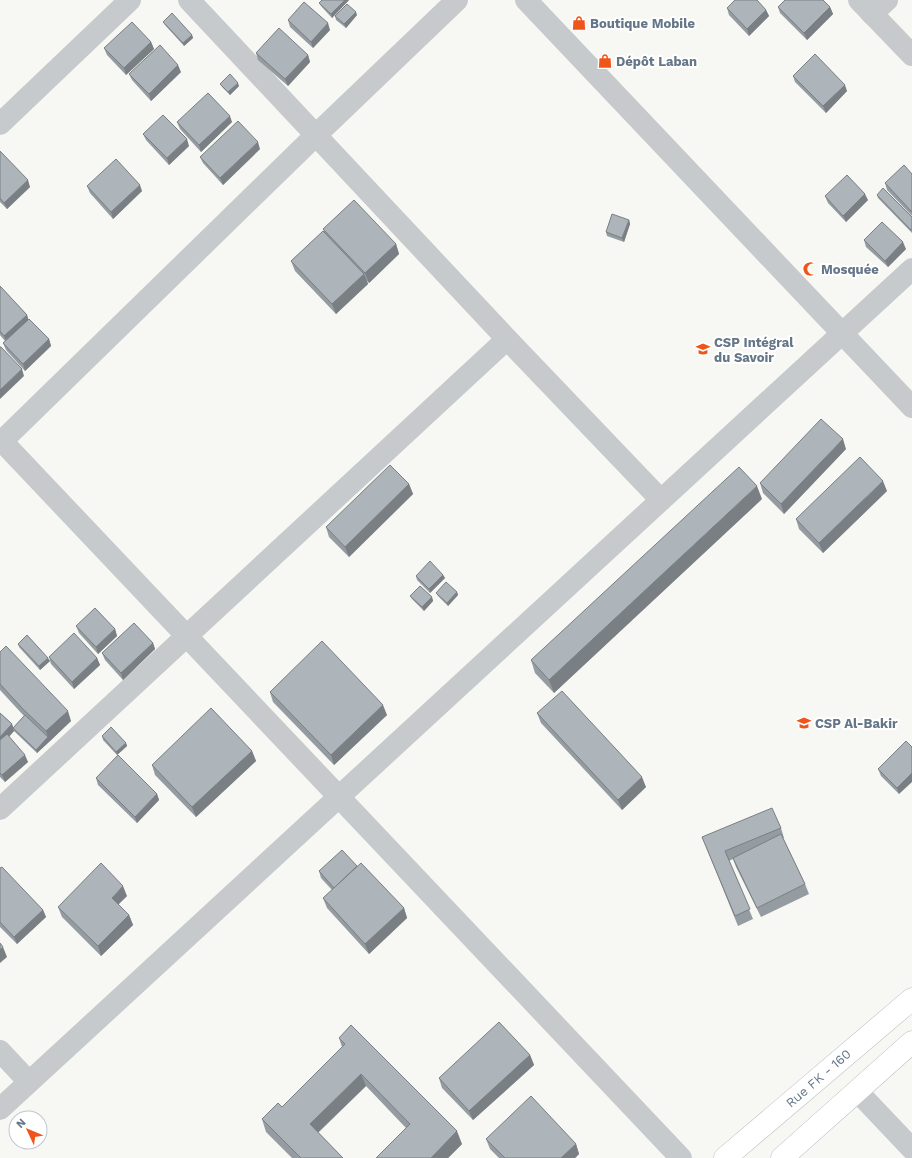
<svg xmlns="http://www.w3.org/2000/svg" width="912" height="1158" font-family="'Work Sans',sans-serif">
	<rect width="100%" height="100%" fill="#f7f7f3"/>
	<g fill="none" stroke-linecap="round" stroke-linejoin="round">
		<defs>
			<g id="secondary">
				<polyline points="725,1158 912,999"/>
				<polyline points="782,1158 912,1042"/>
			</g>
		</defs>
		<!-- secondary casing -->
		<use href="#secondary" stroke="#b8bdc2" stroke-width="23"/>
		<!-- minor -->
		<g stroke="#c6cacd" stroke-width="22">
			<polyline points="189,0 507,339 661,500"/>
			<polyline points="859,0 912,55"/>
			<polyline points="872,14 887,0"/>
			<polyline points="0,124 130,0"/>
			<polyline points="0,439 681,1158"/>
			<polyline points="0,443 316,135 457,0"/>
			<polyline points="0,809 507,339"/>
			<polyline points="0,1051 29,1082"/>
			<polyline points="857,1091 912,1149"/>
			<polyline points="0,1109 912,269"/>
		</g>
		<!-- tertiary -->
		<polyline stroke="#c6cacd" stroke-width="22" points="526,0 912,407"/>
		<!-- secondary -->
		<use href="#secondary" stroke="#fff" stroke-width="22"/>
	</g>
	<!-- wall -->
	<g fill="#959ca1">
		<polygon points="322,0 349,0 332,18 321,6 319,3"/>
		<polygon points="778,7 830,7 833,14 807,40 780,13"/>
		<polygon points="727,8 766,10 769,16 749,36 729,15"/>
		<polygon points="357,15 346,28 336,20 335,16"/>
		<polygon points="288,20 330,30 313,48 290,27"/>
		<polygon points="163,22 192,35 193,38 184,46 165,25"/>
		<polygon points="151,42 154,49 126,75 107,55 104,48"/>
		<polygon points="256,53 308,55 310,62 288,86 258,60"/>
		<polygon points="181,72 151,101 132,80 129,74"/>
		<polygon points="793,76 847,91 826,113 795,82"/>
		<polygon points="220,84 239,86 230,95 222,87"/>
		<polygon points="177,122 232,122 201,152 180,129"/>
		<polygon points="143,134 189,146 169,165 146,140"/>
		<polygon points="260,149 223,185 203,163 200,157"/>
		<polygon points="0,151 30,187 7,209 0,202"/>
		<polygon points="912,174 912,216 887,190 885,183"/>
		<polygon points="87,186 142,191 113,219 90,193"/>
		<polygon points="877,195 912,217 912,233 878,198"/>
		<polygon points="825,196 868,200 846,222 828,203"/>
		<polygon points="629,220 630,224 624,242 607,236 606,232"/>
		<polygon points="323,229 396,244 399,254 369,283 367,281 368,284 336,314 295,271 291,261 324,231"/>
		<polygon points="864,240 906,249 888,267 866,247"/>
		<polygon points="0,286 27,315 28,319 49,339 51,346 25,371 6,350 3,343 5,341 0,335"/>
		<polygon points="846,449 784,514 763,493 760,483"/>
		<polygon points="409,484 413,494 349,557 329,537 326,527"/>
		<polygon points="887,491 823,553 799,529 796,519"/>
		<polygon points="762,499 554,693 535,673 531,660"/>
		<polygon points="443,575 445,578 430,593 417,580 416,576"/>
		<polygon points="457,592 458,595 448,606 438,596 436,593"/>
		<polygon points="410,596 432,597 433,601 424,611 412,599"/>
		<polygon points="76,626 115,629 117,636 98,654 79,633"/>
		<polygon points="153,643 155,649 123,680 105,660 102,653"/>
		<polygon points="18,644 50,661 40,670 19,647"/>
		<polygon points="0,652 71,721 50,741 37,753 14,731 13,728 24,716 0,690"/>
		<polygon points="49,657 97,658 100,665 74,689 51,664"/>
		<polygon points="270,692 387,715 334,765 273,702"/>
		<polygon points="0,713 12,724 14,731 9,737 28,762 5,782 0,777"/>
		<polygon points="537,713 646,787 622,810 541,723"/>
		<polygon points="102,736 126,743 127,746 117,755 103,740"/>
		<polygon points="906,741 899,794 881,776 878,769"/>
		<polygon points="252,751 256,761 196,817 155,775 152,765"/>
		<polygon points="96,778 157,794 159,800 137,823 98,785"/>
		<polygon points="781,828 784,838 783,838 805,884 809,894 761,917 736,867 733,859 729,861 753,919 738,926 702,837"/>
		<polygon points="357,867 404,908 407,918 369,954 327,908 323,898 332,890 321,878 319,871"/>
		<polygon points="0,868 43,910 46,917 17,944 0,927"/>
		<polygon points="127,896 118,904 129,915 133,925 101,956 62,917 58,907"/>
		<polygon points="339,1038 462,1144 448,1158 376,1158 406,1128 366,1086 318,1133 343,1158 292,1158 266,1132 262,1119 282,1107 342,1047"/>
		<polygon points="530,1055 534,1065 473,1120 442,1088 439,1078"/>
		<polygon points="486,1139 576,1144 579,1154 575,1158 499,1158 490,1149"/>
	</g>
	<!-- shaded-wall -->
	<g fill="#797f83">
		<polygon points="345,0 349,0 332,18 331,14"/>
		<polygon points="830,7 833,14 807,40 804,33"/>
		<polygon points="766,10 769,16 749,36 747,29"/>
		<polygon points="356,12 357,15 346,28 344,24"/>
		<polygon points="328,23 330,30 313,48 311,42"/>
		<polygon points="192,35 193,38 184,46 183,43"/>
		<polygon points="151,42 154,49 126,75 124,68"/>
		<polygon points="308,55 310,62 288,86 285,79"/>
		<polygon points="178,65 181,72 151,101 149,94"/>
		<polygon points="238,83 239,86 230,95 228,92"/>
		<polygon points="845,85 847,91 826,113 823,106"/>
		<polygon points="230,116 232,122 201,152 199,145"/>
		<polygon points="187,139 189,146 169,165 167,158"/>
		<polygon points="258,142 260,149 223,185 220,178"/>
		<polygon points="28,180 30,187 7,209 4,203"/>
		<polygon points="140,185 142,191 113,219 111,212"/>
		<polygon points="865,194 868,200 846,222 843,216"/>
		<polygon points="629,220 630,224 624,242 622,238"/>
		<polygon points="903,242 906,249 888,267 885,261"/>
		<polygon points="396,244 399,254 369,283 365,273"/>
		<polygon points="364,274 368,284 336,314 332,304"/>
		<polygon points="27,315 29,322 7,343 4,336"/>
		<polygon points="49,339 51,346 25,371 23,364"/>
		<polygon points="22,369 24,376 0,399 0,390"/>
		<polygon points="843,439 846,449 784,514 781,504"/>
		<polygon points="883,481 887,491 823,553 819,543"/>
		<polygon points="409,484 413,494 349,557 345,547"/>
		<polygon points="757,486 762,499 554,693 549,680"/>
		<polygon points="443,575 445,578 430,593 429,589"/>
		<polygon points="457,592 458,595 448,606 447,603"/>
		<polygon points="432,597 433,601 424,611 422,607"/>
		<polygon points="115,629 117,636 98,654 96,647"/>
		<polygon points="153,643 155,649 123,680 121,673"/>
		<polygon points="48,658 50,661 40,670 39,666"/>
		<polygon points="97,658 100,665 74,689 72,682"/>
		<polygon points="383,705 387,715 334,765 331,755"/>
		<polygon points="68,711 71,721 50,741 37,753 36,750 48,737 46,731"/>
		<polygon points="12,724 14,731 0,746 0,737"/>
		<polygon points="126,743 127,746 117,755 116,752"/>
		<polygon points="252,751 256,761 196,817 192,807"/>
		<polygon points="25,755 28,762 5,782 2,775"/>
		<polygon points="912,773 912,782 899,794 897,788"/>
		<polygon points="642,777 646,787 622,810 618,800"/>
		<polygon points="157,794 159,800 137,823 135,817"/>
		<polygon points="123,886 127,896 115,908 112,898"/>
		<polygon points="404,908 407,918 369,954 365,944"/>
		<polygon points="43,910 46,917 17,944 14,937"/>
		<polygon points="129,915 133,925 101,956 98,946"/>
		<polygon points="3,947 7,957 0,963 0,950"/>
		<polygon points="530,1055 534,1065 473,1120 469,1111"/>
		<polygon points="361,1074 366,1086 314,1136 310,1124"/>
		<polygon points="457,1131 462,1144 448,1158 431,1158"/>
		<polygon points="576,1144 579,1154 575,1158 561,1158"/>
	</g>
	<!-- building -->
	<g fill="#adb5bb" stroke="#797f83">
		<polygon points="322,0 345,0 331,14 319,3"/>
		<polygon points="735,0 757,0 766,10 747,29 727,8"/>
		<polygon points="785,0 823,0 830,7 804,33 778,7"/>
		<polygon points="304,2 328,23 311,42 288,20"/>
		<polygon points="347,4 356,12 344,24 335,16"/>
		<polygon points="172,13 192,35 183,43 163,22"/>
		<polygon points="132,22 151,42 124,68 104,48"/>
		<polygon points="279,28 308,55 285,79 256,53"/>
		<polygon points="160,45 178,65 149,94 129,74"/>
		<polygon points="815,54 845,85 823,106 793,76"/>
		<polygon points="230,74 238,83 228,92 220,84"/>
		<polygon points="208,93 230,116 199,145 177,122"/>
		<polygon points="163,115 187,139 167,158 143,134"/>
		<polygon points="238,121 258,142 220,178 200,157"/>
		<polygon points="0,151 28,180 4,203 0,198"/>
		<polygon points="116,159 140,185 111,212 87,186"/>
		<polygon points="904,165 912,174 912,212 885,183"/>
		<polygon points="847,175 865,194 843,216 825,196"/>
		<polygon points="883,188 912,217 912,229 911,230 877,195"/>
		<polygon points="354,200 396,244 365,273 323,229"/>
		<polygon points="612,214 629,220 622,238 606,232"/>
		<polygon points="882,222 903,242 885,261 864,240"/>
		<polygon points="323,231 364,274 332,304 291,261"/>
		<polygon points="0,286 27,315 4,336 0,331"/>
		<polygon points="29,319 49,339 23,364 3,343"/>
		<polygon points="0,347 1,347 22,369 0,390"/>
		<polygon points="821,419 843,439 781,504 760,483"/>
		<polygon points="860,457 883,481 819,543 796,519"/>
		<polygon points="390,465 409,484 345,547 326,527"/>
		<polygon points="739,467 757,486 549,680 531,660"/>
		<polygon points="430,561 443,575 429,589 416,576"/>
		<polygon points="446,582 457,592 447,603 436,593"/>
		<polygon points="420,586 432,597 422,607 410,596"/>
		<polygon points="95,608 115,629 96,647 76,626"/>
		<polygon points="134,623 153,643 121,673 102,653"/>
		<polygon points="74,633 97,658 72,682 49,657"/>
		<polygon points="27,635 48,658 39,666 18,644"/>
		<polygon points="322,641 383,705 331,755 270,692"/>
		<polygon points="6,646 68,711 46,731 23,709 0,684 0,652"/>
		<polygon points="562,691 642,777 618,800 537,713"/>
		<polygon points="211,708 252,751 192,807 152,765"/>
		<polygon points="0,713 12,724 0,737"/>
		<polygon points="25,715 48,737 36,750 13,728"/>
		<polygon points="111,727 126,743 116,752 102,736"/>
		<polygon points="7,734 25,755 2,775 0,773 0,740"/>
		<polygon points="906,741 912,747 912,773 897,788 878,769"/>
		<polygon points="118,755 157,794 135,817 96,778"/>
		<polygon points="772,808 781,828 725,851 750,909 735,916 702,837"/>
		<polygon points="781,834 805,884 757,908 733,858"/>
		<polygon points="342,850 357,866 334,888 319,871"/>
		<polygon points="101,863 123,886 112,898 129,915 98,946 58,907"/>
		<polygon points="361,863 404,908 365,944 323,898"/>
		<polygon points="2,867 43,910 14,937 0,922 0,868"/>
		<polygon points="0,943 3,947 0,950"/>
		<polygon points="499,1022 530,1055 469,1111 439,1078"/>
		<polygon points="351,1025 457,1131 431,1158 376,1158 410,1124 361,1074 310,1124 343,1158 301,1158 262,1119 278,1103 282,1107 345,1044 339,1038"/>
		<polygon points="531,1096 576,1144 561,1158 505,1158 486,1139"/>
	</g>
	<!-- icons -->
	<defs>
		<symbol id="shop-bare" viewBox="-9 -9 18 18"><path d="M-5-2.5h2.3a2.7 3.5 0 0 1 5.4 0H5L5.5 6h-11ZM-1.5-2.5h3a1.5 2.3 0 0 0-3 0Z" fill="#ef551b" stroke="#fff" stroke-width="2.5" paint-order="stroke"/></symbol>
		<symbol id="mosque-bare" viewBox="-9 -9 18 18"><path d="M3.5-4.9A6 6 0 1 0 3.5 4.9A5 5 0 1 1 3.5-4.9Z" fill="#ef551b" stroke="#fff" stroke-width="2.5" paint-order="stroke"/></symbol>
		<symbol id="school-bare" viewBox="-9 -9 18 18"><path d="M0-5L7-2L0 1L-7-2ZM-4 1L0 2.5L4 1V4Q0 6-4 4Z" fill="#ef551b" stroke="#fff" stroke-width="2.5" paint-order="stroke"/></symbol>
	</defs>
	<g fill-rule="evenodd">
		<use href="#shop-bare" x="569" y="13" width="20" height="20"/>
		<use href="#shop-bare" x="595" y="51" width="20" height="20"/>
		<use href="#mosque-bare" x="800" y="259" width="20" height="20"/>
		<use href="#school-bare" x="693" y="339" width="20" height="20"/>
		<use href="#school-bare" x="794" y="713" width="20" height="20"/>
	</g>
	<g text-anchor="middle" stroke-width="4" stroke-linejoin="round" paint-order="stroke">
		<!-- poi labels -->
		<g font-size="13" font-weight="bold" fill="#647687" stroke="#fff" text-anchor="start">
			<text x="590" y="28">Boutique Mobile</text>
			<text x="616" y="66">Dépôt Laban</text>
			<text x="821" y="274">Mosquée</text>
			<text x="714" y="347">CSP Intégral<tspan x="714" dy="15">du Savoir</tspan></text>
			<text x="815" y="728">CSP Al-Bakir</text>
		</g>
		<!-- street labels -->
		<g font-size="13" fill="#647687" stroke="#fff">
			<text transform="translate(818 1078) rotate(-41)" y="5">Rue FK - 160</text>
		</g>
	</g>
	<!-- north arrow -->
	<g transform="translate(28 1130) rotate(314)"><circle r="19" fill="#ffffff" stroke="#c1c8cf"/>
	<path d="M0-3L7 15L0 10L-7 15Z" fill="#ef551b"/>
	<text y="-6" font-size="11" font-weight="bold" text-anchor="middle" fill="#647687">N</text>
	</g>
</svg>
